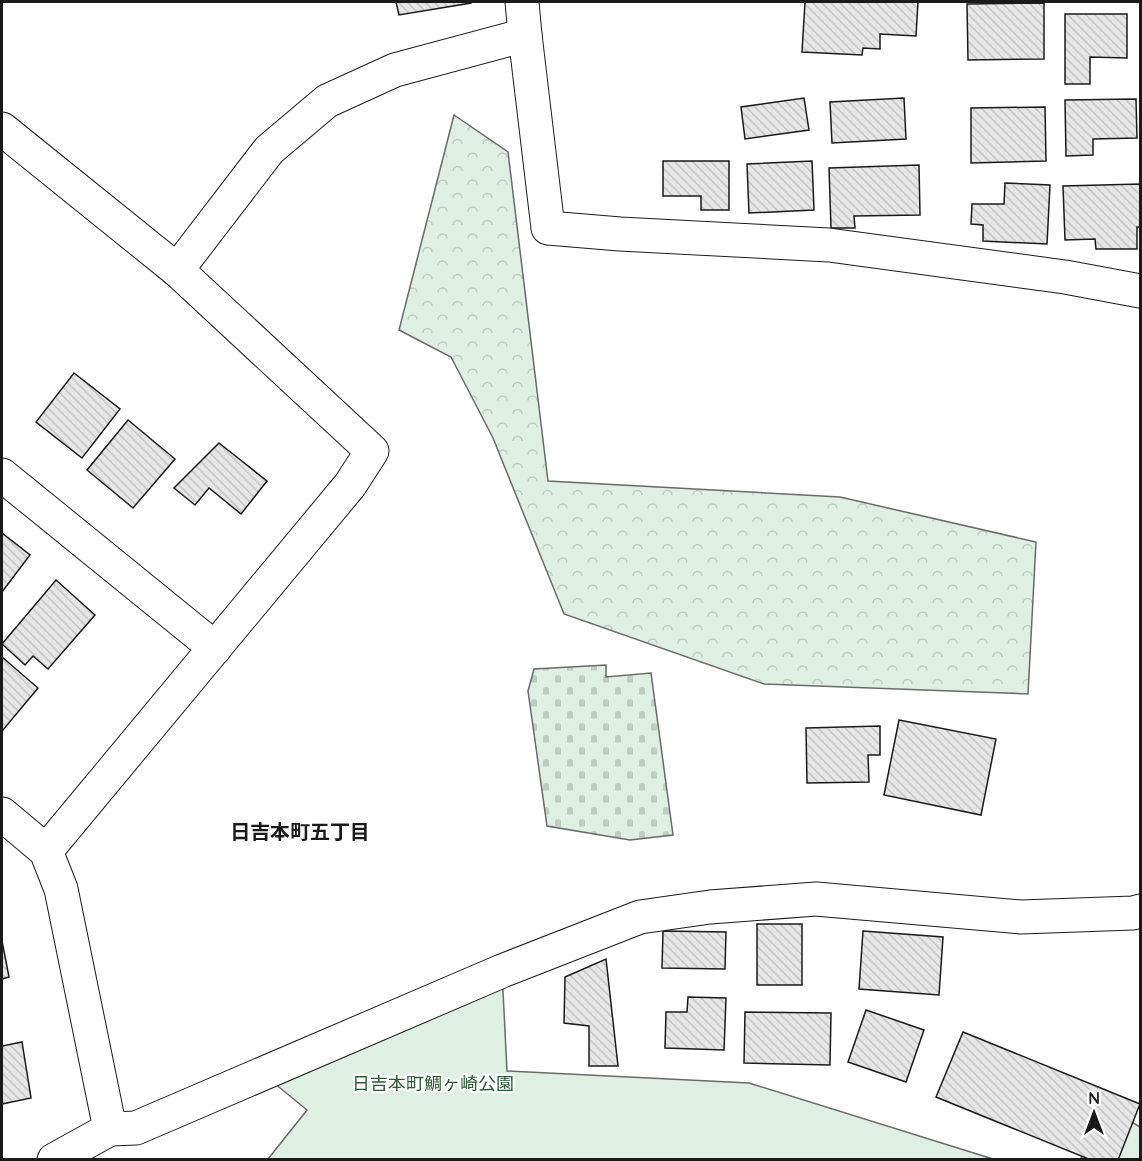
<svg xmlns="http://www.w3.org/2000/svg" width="1142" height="1161" font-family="Quicksand,'Noto Sans JP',sans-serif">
	<defs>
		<pattern id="forest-crowns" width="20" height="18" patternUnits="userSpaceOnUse" patternTransform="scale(1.5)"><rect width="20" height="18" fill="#e0efe3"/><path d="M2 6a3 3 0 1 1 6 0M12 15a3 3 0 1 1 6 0" fill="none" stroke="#c0ccc2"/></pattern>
		<pattern id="cemetery-stones" width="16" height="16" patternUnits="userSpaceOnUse" patternTransform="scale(1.5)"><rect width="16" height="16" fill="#e0efe3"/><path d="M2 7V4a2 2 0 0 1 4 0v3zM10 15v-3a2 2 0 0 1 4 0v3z" fill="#c0ccc2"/></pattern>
		<pattern id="building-back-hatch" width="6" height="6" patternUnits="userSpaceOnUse" patternTransform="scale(1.5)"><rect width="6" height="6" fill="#e6e6e6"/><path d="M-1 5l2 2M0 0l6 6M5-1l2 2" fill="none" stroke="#c5c5c5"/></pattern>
	</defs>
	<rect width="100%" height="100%" fill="#fff"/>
	<!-- green -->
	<g fill="#e0efe3" stroke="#6a6a6a" stroke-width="1.5">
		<polygon points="502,971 507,1071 749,1083 993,1159 268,1159 307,1110 263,1074"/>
		<polygon points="1120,1115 1140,1127 1140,1159 1079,1160"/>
	</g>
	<!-- forest -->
	<polygon fill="url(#forest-crowns)" stroke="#6a6a6a" stroke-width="1.5" points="454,115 508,152 548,481 840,497 1036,542 1028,694 764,684 564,614 493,438 451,357 399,330"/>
	<!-- cemetery -->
	<polygon fill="url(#cemetery-stones)" stroke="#6a6a6a" stroke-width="1.5" points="606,665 606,677 651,673 673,835 630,840 547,826 528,691 534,669"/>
	<!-- building -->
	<g fill="url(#building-back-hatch)" stroke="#1a1a1a" stroke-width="1.5">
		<polygon points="396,2 471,2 471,3 399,15"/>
		<polygon points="805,2 918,2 916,36 880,34 880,49 863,48 862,55 802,52"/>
		<polygon points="1044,3 1044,59 968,60 967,4"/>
		<polygon points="1065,14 1127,14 1127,58 1090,57 1090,84 1065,84"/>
		<polygon points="804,98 809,130 745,139 741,107"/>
		<polygon points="904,98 906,139 832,143 830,102"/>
		<polygon points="1136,99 1137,138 1093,139 1093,155 1066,156 1065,100"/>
		<polygon points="1045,107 1046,161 971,163 971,108"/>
		<polygon points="663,161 729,161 729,210 701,210 701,196 663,196"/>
		<polygon points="812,161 814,210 749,213 747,164"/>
		<polygon points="919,165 920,215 854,216 855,228 831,228 829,168"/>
		<polygon points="1005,183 1050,185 1047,244 983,241 983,225 971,224 972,204 1004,204"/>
		<polygon points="1140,184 1140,227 1137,227 1137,249 1096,249 1095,239 1065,240 1063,186"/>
		<polygon points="74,373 120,409 82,458 36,422"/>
		<polygon points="128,420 175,459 133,508 87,470"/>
		<polygon points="219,443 267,481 241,514 209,488 195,505 174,488"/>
		<polygon points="2,533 30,555 2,592"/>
		<polygon points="56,580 95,615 48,669 33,656 25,665 2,644"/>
		<polygon points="2,657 38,688 3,730 2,729"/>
		<polygon points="899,720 996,739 981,815 884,795"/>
		<polygon points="880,726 880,755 868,755 869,782 807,783 806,728"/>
		<rect x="757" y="924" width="45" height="61"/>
		<polygon points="663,931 726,932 725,969 662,968"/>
		<polygon points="863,931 943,937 939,995 859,989"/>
		<polygon points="2,941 9,977 2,979"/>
		<polygon points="606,959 618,1066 589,1066 589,1026 564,1023 565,977"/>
		<polygon points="688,997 726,998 724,1050 665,1048 666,1012 687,1012"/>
		<polygon points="866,1010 924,1030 906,1082 848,1062"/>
		<polygon points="745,1012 831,1013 830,1065 744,1063"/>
		<polygon points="963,1032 1140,1104 1118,1160 1091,1160 936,1097"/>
		<polygon points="22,1042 31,1098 2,1104 2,1046"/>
	</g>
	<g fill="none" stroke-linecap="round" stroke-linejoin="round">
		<defs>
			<g id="minor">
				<polyline points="522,2 525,35 548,228 620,234 829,245 1065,277 1140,291"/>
				<polyline points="2,129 177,270 372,451 350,485 46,851"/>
				<polyline points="177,270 269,150 327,101 395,70 525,35"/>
				<polyline points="2,475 215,648"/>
				<polyline points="2,814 46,851 61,889 110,1129 54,1160"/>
				<polyline points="110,1129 136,1128 502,971 640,917 710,907 816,899 1021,917 1133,913 1140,911"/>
			</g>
		</defs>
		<!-- minor casing -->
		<use href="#minor" stroke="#1a1a1a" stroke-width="35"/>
		<!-- minor -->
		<use href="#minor" stroke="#fff" stroke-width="33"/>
	</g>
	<g text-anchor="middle" stroke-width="4.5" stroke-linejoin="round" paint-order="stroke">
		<!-- park labels -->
		<g font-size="18" fill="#2b5a34" stroke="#fff">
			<text x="433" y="1090">日吉本町鯛ヶ崎公園</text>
		</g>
		<!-- neighbourhood labels -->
		<g font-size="20" font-weight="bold" fill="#1a1a1a" stroke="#fff">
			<text x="300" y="839">日吉本町五丁目</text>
		</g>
	</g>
	<!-- border -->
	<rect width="1142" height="1161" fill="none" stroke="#1a1a1a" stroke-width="6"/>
	<!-- north arrow -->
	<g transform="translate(1094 1113)" stroke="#ffffff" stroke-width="4.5" paint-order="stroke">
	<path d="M0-4.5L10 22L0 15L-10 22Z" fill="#1a1a1a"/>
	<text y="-9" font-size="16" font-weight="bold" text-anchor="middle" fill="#1a1a1a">N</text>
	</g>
</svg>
